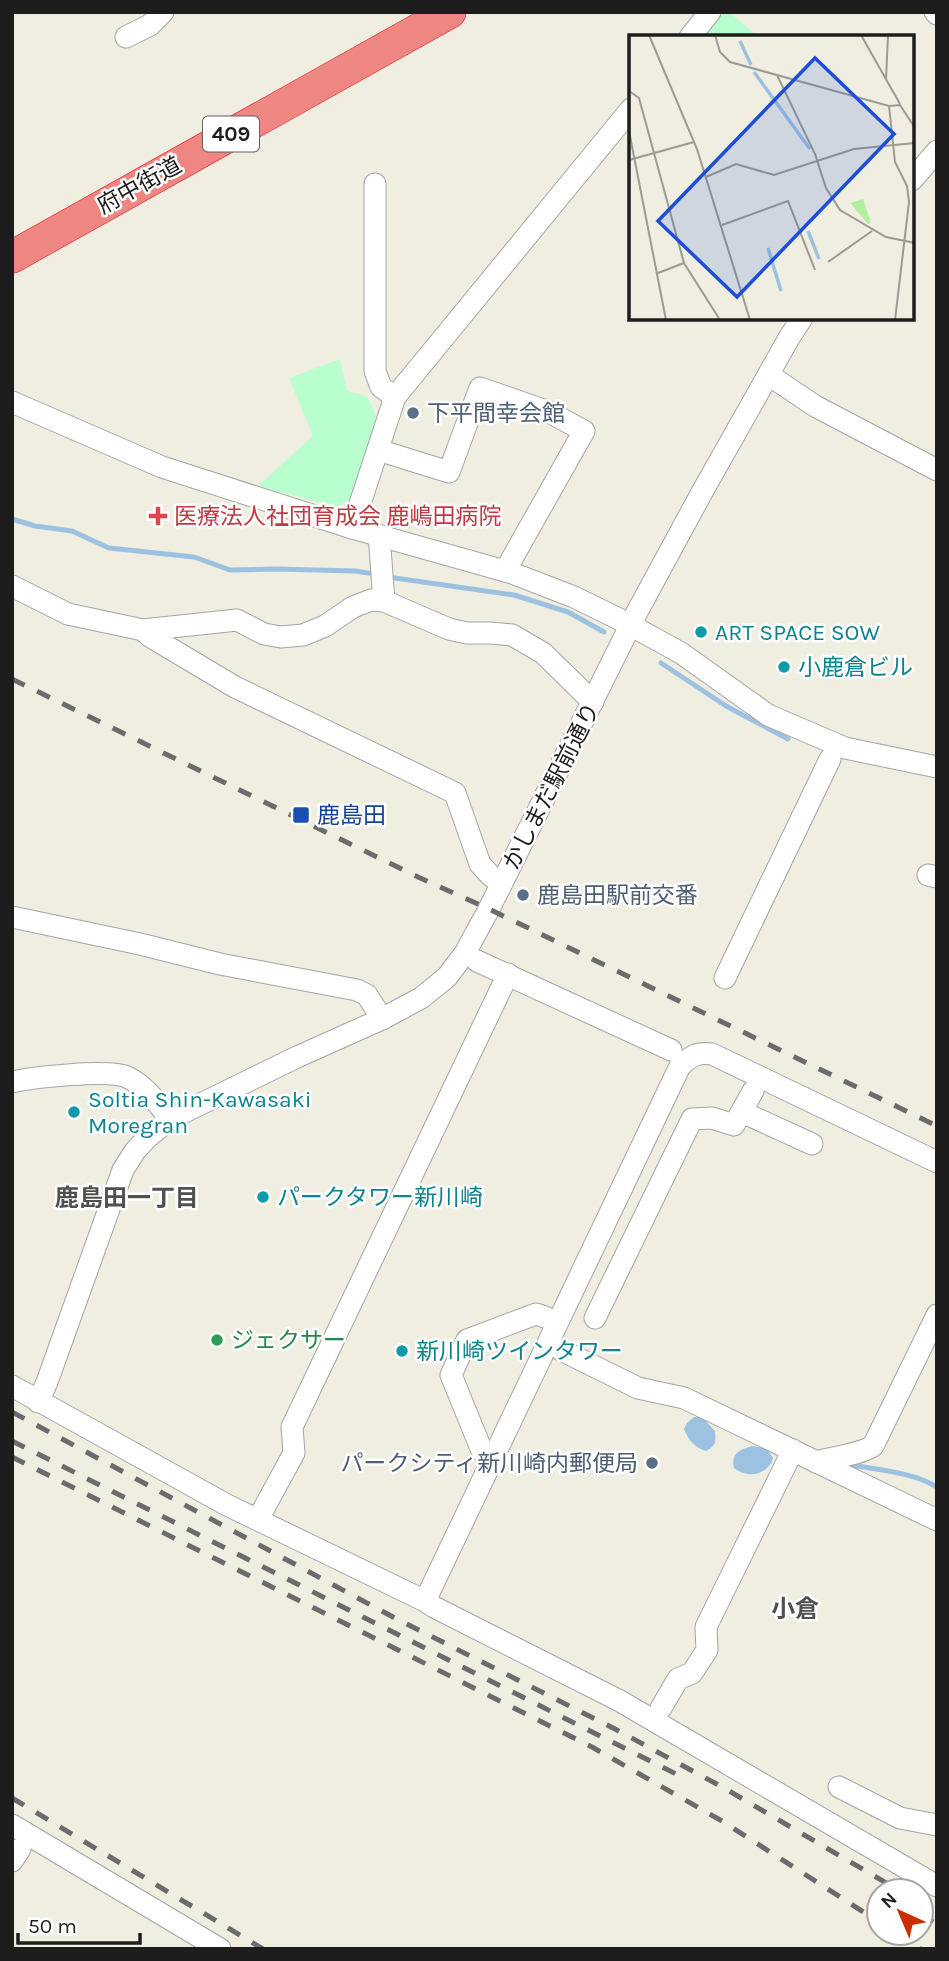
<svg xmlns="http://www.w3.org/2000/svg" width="949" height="1961" font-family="Karla,'Noto Sans JP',sans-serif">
	<rect width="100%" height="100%" fill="#efeee1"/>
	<!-- park -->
	<g fill="#b9fecf">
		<polygon points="717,12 729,12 759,37 699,37"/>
		<polygon points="340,359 347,391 367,396 377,418 355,496 337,507 258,486 313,436 289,378"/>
	</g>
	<!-- water -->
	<g fill="#9dc2e1">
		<path d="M 694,1417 L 702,1417 L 715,1431 C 716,1441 716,1446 706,1451 C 694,1447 689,1441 684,1429 L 687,1423 Z"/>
		<path d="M 752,1446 C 762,1447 768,1449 773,1458 C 768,1475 748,1479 734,1468 C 731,1453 739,1450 752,1446 Z"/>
	</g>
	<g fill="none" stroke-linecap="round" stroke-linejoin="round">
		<!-- stream -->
		<g stroke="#9dc2e1" stroke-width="5">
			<polyline points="12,519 35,526 72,531 109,548 194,557 230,570 276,569 355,571 375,574"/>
			<polyline points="388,577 514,595 568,612 604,632"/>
			<polyline points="661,663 726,706 788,739"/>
			<path d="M 846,1464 C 876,1470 910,1471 937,1487"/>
		</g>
		<defs>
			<g id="minor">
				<polyline points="935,12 937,14"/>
				<polyline points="126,37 150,25 163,12"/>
				<polyline points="690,37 710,12"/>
				<polyline points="912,180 937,151"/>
				<polyline points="375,184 375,371 381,387 395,397"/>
				<polyline points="769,375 815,406 937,470"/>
				<polyline points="12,402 162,467 352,528 512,573 574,597 621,620 681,653 768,715 845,748 937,767"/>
				<polyline points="378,450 449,472 480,388 549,412 584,431 505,571"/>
				<polyline points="352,528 395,397 631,109"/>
				<polyline points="379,535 384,601"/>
				<polyline points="12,586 68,614 143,630 237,620 264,634 281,637 303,635 325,626 353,607 371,600 384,601 449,629 467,633 490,633 512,635 543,653 593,702"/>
				<polyline points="143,630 151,637 235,687 455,793 480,864 491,876 502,883"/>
				<polyline points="928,875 937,877"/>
				<polyline points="12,917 140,944 220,964 357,990 367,995 382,1019"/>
				<polyline points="477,961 671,1050"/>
				<polyline points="725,978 830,759"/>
				<path d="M 12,1082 C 34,1077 109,1069 127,1077 C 146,1086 158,1104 170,1119"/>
				<polyline points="742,1112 812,1144"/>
				<polyline points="595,1318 692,1119 712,1118 734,1125 753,1091"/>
				<polyline points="561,1350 638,1388 684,1398 937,1520"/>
				<polyline points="12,1386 227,1505 425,1601 434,1607 620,1701 937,1886"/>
				<polyline points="38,1402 47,1382 123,1170 135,1151 147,1138 170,1119 297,1057 382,1019 421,998 447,977 465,953 489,909 637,612 701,494 789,338 802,318"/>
				<polyline points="482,1451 451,1375 467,1340 536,1314 545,1317"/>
				<path d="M 816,1462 C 835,1456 856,1456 873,1446 L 937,1315"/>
				<polyline points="263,1510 294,1453 292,1427 508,974"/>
				<path d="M 425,1601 L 680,1066 C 691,1056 697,1052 712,1054 L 937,1162"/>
				<polyline points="661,1708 678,1679 692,1673 707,1650 706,1627 793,1450"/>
				<polyline points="839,1787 900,1818 937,1825"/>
				<polyline points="12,1825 220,1949"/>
				<polyline points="12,1861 20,1849"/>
			</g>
			<polyline id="highway" points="12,257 450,12"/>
		</defs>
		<!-- minor casing -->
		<use href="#minor" stroke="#a4a4a4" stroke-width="23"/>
		<!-- highway casing -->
		<use href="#highway" stroke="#e7152b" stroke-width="33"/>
		<!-- minor -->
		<use href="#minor" stroke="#fff" stroke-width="21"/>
		<!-- highway -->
		<use href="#highway" stroke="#ee8781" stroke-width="32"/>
		<!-- rail -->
		<g stroke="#6b6b6b" stroke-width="5" stroke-dasharray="14 14" stroke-linecap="butt">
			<polyline points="12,679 418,877 489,909 937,1126"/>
			<polyline points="12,1412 393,1617 615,1729 724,1788 900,1891"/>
			<polyline points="12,1441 678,1775"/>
			<polyline points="12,1457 592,1747 722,1821 879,1922"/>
			<polyline points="12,1798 263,1949"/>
			<polyline points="921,1915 937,1924"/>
			<polyline points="896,1933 921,1949"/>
		</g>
	</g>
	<!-- markers -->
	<g fill="#5c6f8a" stroke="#fff" stroke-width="2.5">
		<circle cx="413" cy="413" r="7"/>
		<circle cx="523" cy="895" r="7"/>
		<circle cx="652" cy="1463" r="7"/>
	</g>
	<path fill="#e0444e" stroke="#fff" stroke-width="2.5" d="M154.5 505.5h7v7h7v7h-7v7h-7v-7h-7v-7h7z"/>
	<g fill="#0f9aa8" stroke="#fff" stroke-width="2.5">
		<circle cx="701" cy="632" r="7"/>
		<circle cx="784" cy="667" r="7"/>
		<circle cx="74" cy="1112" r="7"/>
		<circle cx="263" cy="1197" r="7"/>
		<circle cx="402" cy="1351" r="7"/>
	</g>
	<rect fill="#1a4fb4" stroke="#fff" stroke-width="2.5" x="292" y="806" width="18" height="18" rx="3.5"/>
	<circle fill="#2e9e5b" stroke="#fff" stroke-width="2.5" cx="217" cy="1340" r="7"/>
	<g text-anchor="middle" stroke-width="5" stroke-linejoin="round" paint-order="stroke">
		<!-- shield labels -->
		<rect fill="#fff" stroke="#616161" stroke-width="2" x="203" y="116.5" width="56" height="35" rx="5"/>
		<g font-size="21" font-weight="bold" fill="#1d1d1d">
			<text x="231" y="141">409</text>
		</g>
		<!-- street labels -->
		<g font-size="23" fill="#1d1d1d" stroke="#fff">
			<text transform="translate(139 185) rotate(-29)" y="8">府中街道</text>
			<text transform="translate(551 786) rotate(-63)" y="8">かしまだ駅前通り</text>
		</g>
		<!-- service labels -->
		<g font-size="23" fill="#4e5e75" stroke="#fff" text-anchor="start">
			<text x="427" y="421">下平間幸会館</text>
			<text x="537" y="903">鹿島田駅前交番</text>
			<text x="638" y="1471" text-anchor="end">パークシティ新川崎内郵便局</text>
		</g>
		<!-- health labels -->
		<g font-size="23" fill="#be3a42" stroke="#fff" text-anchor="start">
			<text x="174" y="524">医療法人社団育成会 鹿嶋田病院</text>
		</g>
		<!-- culture labels -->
		<g font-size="23" fill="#0d838f" stroke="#fff" text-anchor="start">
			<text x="715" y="640">ART SPACE SOW</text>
			<text x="798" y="675">小鹿倉ビル</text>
			<text x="88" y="1107">Soltia Shin-Kawasaki<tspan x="88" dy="26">Moregran</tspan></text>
			<text x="277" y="1205">パークタワー新川崎</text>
			<text x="416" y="1359">新川崎ツインタワー</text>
		</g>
		<!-- transit labels -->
		<g font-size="23" fill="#164399" stroke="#fff" text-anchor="start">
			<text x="317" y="823">鹿島田</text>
		</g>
		<!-- leisure labels -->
		<g font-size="23" fill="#27864d" stroke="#fff" text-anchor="start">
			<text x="231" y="1348">ジェクサー</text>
		</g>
		<!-- neighbourhood labels -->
		<g font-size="24" font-weight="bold" fill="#505050" stroke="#fff">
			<text x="127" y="1206">鹿島田一丁目</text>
			<text x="795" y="1617">小倉</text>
		</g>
	</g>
	<!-- overview -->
	<g transform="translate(629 35)">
		<rect width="285" height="285" fill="#efeee1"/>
		<path d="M 234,164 L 242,188 L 239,189 L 221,168 Z" fill="#b5eea2"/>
		<path fill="none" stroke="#9dc2e1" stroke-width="3.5" d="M 111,6 L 122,30M 125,37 L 181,114M 179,196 L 190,224M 139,213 L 152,256"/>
		<path fill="none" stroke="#9b9a93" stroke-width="2" d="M 20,0 L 68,114 L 121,285M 86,0 L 91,17 L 101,27 L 260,71 L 271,70 L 286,93M 232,0 L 271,69M 148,40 L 186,119 L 197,153 L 211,175 L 257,202 L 286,208M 257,45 L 259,0M 0,56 L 10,63 L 55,228 L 91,285M 260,71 L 266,127 L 278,151 L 280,167 L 266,285M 0,96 L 37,285M 0,125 L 65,107M 77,142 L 107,129 L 145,140 L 225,114 L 286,108M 93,190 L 159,166 L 186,235M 199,227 L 243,196M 29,238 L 55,228"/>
		<path fill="#1d4ed8" fill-opacity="0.15" stroke="#1d4ed8" stroke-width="3.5" d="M 186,23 L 265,99 L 108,262 L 29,186 Z"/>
		<rect width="285" height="285" fill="none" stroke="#1d1d1d" stroke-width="3.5"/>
	</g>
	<!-- border -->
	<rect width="949" height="1961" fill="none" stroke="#1d1d1d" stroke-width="28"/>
	<!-- north arrow -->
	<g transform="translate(900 1912) rotate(316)"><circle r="33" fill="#ffffff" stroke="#a5a5a5" stroke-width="2"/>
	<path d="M0-5L12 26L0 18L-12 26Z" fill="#c93000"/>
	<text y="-10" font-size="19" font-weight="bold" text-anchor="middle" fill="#1d1d1d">N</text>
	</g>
	<!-- scale -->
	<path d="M18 1933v10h122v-10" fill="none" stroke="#1d1d1d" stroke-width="3.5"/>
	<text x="28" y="1933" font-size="21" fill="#1d1d1d" stroke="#ffffff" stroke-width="5" paint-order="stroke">50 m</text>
</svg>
